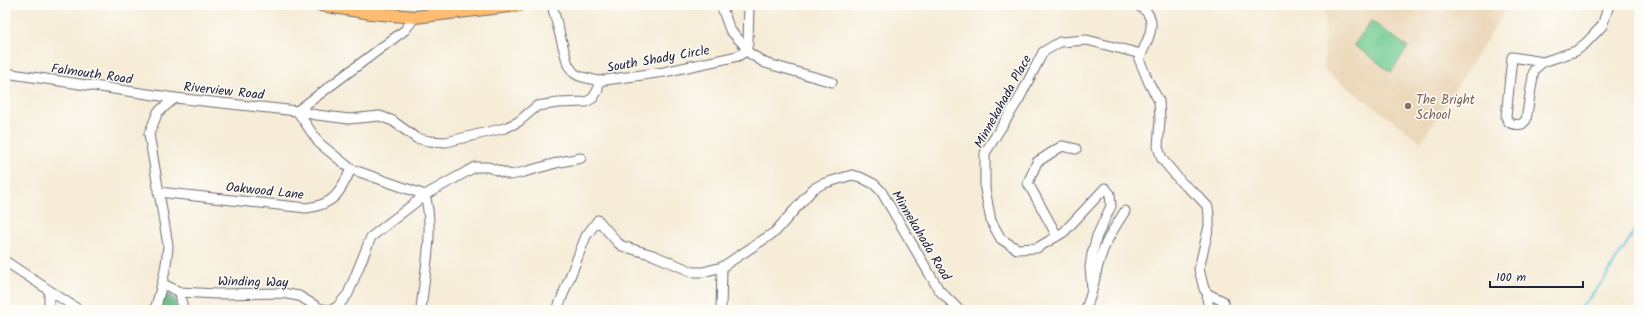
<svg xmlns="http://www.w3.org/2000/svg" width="1644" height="315" font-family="Kalam,sans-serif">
	<rect width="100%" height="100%" fill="#fdfcf7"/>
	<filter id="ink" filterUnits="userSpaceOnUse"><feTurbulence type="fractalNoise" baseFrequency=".025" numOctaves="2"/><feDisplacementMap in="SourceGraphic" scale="8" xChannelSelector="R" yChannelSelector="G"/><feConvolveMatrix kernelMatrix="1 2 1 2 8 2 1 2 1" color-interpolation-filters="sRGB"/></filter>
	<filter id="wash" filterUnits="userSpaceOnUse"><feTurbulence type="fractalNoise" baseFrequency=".012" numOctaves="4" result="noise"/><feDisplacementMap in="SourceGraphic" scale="16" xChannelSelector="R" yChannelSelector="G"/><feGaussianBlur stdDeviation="0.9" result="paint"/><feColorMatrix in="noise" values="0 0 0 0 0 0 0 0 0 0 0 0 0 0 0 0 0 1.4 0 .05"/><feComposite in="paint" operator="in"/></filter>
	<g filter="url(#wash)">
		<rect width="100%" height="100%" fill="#f6ecd7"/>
		<!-- built -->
		<polygon fill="#ecd8ba" points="1325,5 1509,5 1421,142 1324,70"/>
		<!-- green -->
		<polygon fill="#70ca91" stroke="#497666" points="1371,21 1408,47 1391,72 1354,45"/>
		<!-- forest -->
		<polygon fill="#5cae7b" stroke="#3f685b" points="169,294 175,298 178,310 162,310 161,305 163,296"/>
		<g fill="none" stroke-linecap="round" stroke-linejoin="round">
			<!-- stream -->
			<polyline stroke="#5bc4d8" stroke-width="2" points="1579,310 1603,281 1639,224"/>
		</g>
	</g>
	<g filter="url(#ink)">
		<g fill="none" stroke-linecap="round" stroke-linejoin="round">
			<defs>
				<g id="minor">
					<polyline points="552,5 568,65 574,73 579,76 598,81 664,72 738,56 746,51 748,44 749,5"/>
					<polyline points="721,5 730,30 744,45 746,51 765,63 832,82"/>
					<path d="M 1138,5 C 1141,8 1146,10 1148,14 C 1157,27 1144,47 1139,59 L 1149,83 L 1159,101 L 1160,120 L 1158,147 L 1162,159 L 1182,183 L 1198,196 L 1208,207 L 1209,216 L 1209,226 L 1199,269 L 1204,289 L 1208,294 L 1223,301 L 1224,303 L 1223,310"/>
					<path d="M 1543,62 L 1512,57 L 1506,117 C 1508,125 1516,125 1522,124 L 1526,120 L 1534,70 L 1543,62 L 1576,51 L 1586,43 L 1602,26 L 1609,5"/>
					<polyline points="5,73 175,98 297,111 317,115 349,119 380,116 393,121 416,138 429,141 446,142 505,128 518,122 537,106 558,103 586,102 593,98 598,90 598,81"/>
					<polyline points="297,111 319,143 351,169 425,195"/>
					<polyline points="297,111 405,30 415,17"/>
					<path d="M 158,192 L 306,208 C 334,205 340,193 351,169"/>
					<polyline points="1057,236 1028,183 1037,162 1062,146 1076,149"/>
					<polyline points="5,261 79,310"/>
					<polyline points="163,284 180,292 216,294 282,293 299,296 321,309 331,310 337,307 348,294 371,237 425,195 475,167 488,167 511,175 524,172 560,162 581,158"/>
					<polyline points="1092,289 1090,267 1092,254 1097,236 1111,206 1110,194 1105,188 1064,232 1037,248 1017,249 1001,239 991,221 985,189 985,153 1019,99 1043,52 1060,42 1087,40 1141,54"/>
					<polyline points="180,292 183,310"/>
					<polyline points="1208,294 1207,299 1210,310"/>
					<polyline points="49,310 49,291"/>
					<path d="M 155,310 C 161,288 167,268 168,245 L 149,134 L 158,112 L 175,98"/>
					<path d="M 421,310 C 424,275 435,229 425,195"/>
					<polyline points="557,310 586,236 598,220 618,243 622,246 653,255 693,272 703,272 722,267 775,232 813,189 822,184 852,175 860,177 874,184 881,191 939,290 959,310"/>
					<polyline points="721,310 722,267"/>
					<path d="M 1085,310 C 1093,295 1094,278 1099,262 C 1104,243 1115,227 1125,211"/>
				</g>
				<polyline id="major" points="321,5 371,13 415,17 519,5"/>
			</defs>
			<!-- minor casing -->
			<use href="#minor" stroke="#6c6972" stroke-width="11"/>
			<!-- major casing -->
			<use href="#major" stroke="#6c6972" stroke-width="14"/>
			<!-- minor -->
			<use href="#minor" stroke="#fff" stroke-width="9"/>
			<!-- major -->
			<use href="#major" stroke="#fdbc6f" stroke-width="12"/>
		</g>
	</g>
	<!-- markers -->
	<circle fill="#8d6e63" stroke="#fdfcf7" stroke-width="1.5" cx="1408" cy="106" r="4"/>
	<g text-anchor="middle" stroke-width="3" stroke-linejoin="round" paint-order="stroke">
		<!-- street labels -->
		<g font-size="13" fill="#22223b" stroke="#fdfcf7">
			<text transform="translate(658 58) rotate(-10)" y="5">South Shady Circle</text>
			<text transform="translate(92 73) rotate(8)" y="5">Falmouth Road</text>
			<text transform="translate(224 90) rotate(6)" y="5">Riverview Road</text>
			<text transform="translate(1002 101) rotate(-61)" y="5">Minnekahada Place</text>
			<text transform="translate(265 190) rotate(6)" y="5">Oakwood Lane</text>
			<text transform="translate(922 235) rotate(59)" y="5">Minnekahada Road</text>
			<text transform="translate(253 281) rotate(1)" y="5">Winding Way</text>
		</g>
		<!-- education labels -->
		<g font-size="13" fill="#785e54" stroke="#fdfcf7" text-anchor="start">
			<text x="1416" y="104">The Bright<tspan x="1416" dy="15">School</tspan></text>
		</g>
	</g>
	<!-- margin -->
	<rect width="1644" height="315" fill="none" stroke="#fdfcf7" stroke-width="20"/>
	<!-- scale -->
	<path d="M1490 281v6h93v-6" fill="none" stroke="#22223b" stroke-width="2"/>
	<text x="1496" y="281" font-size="12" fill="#22223b" stroke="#fdfcf7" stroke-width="3" paint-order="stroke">100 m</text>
</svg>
